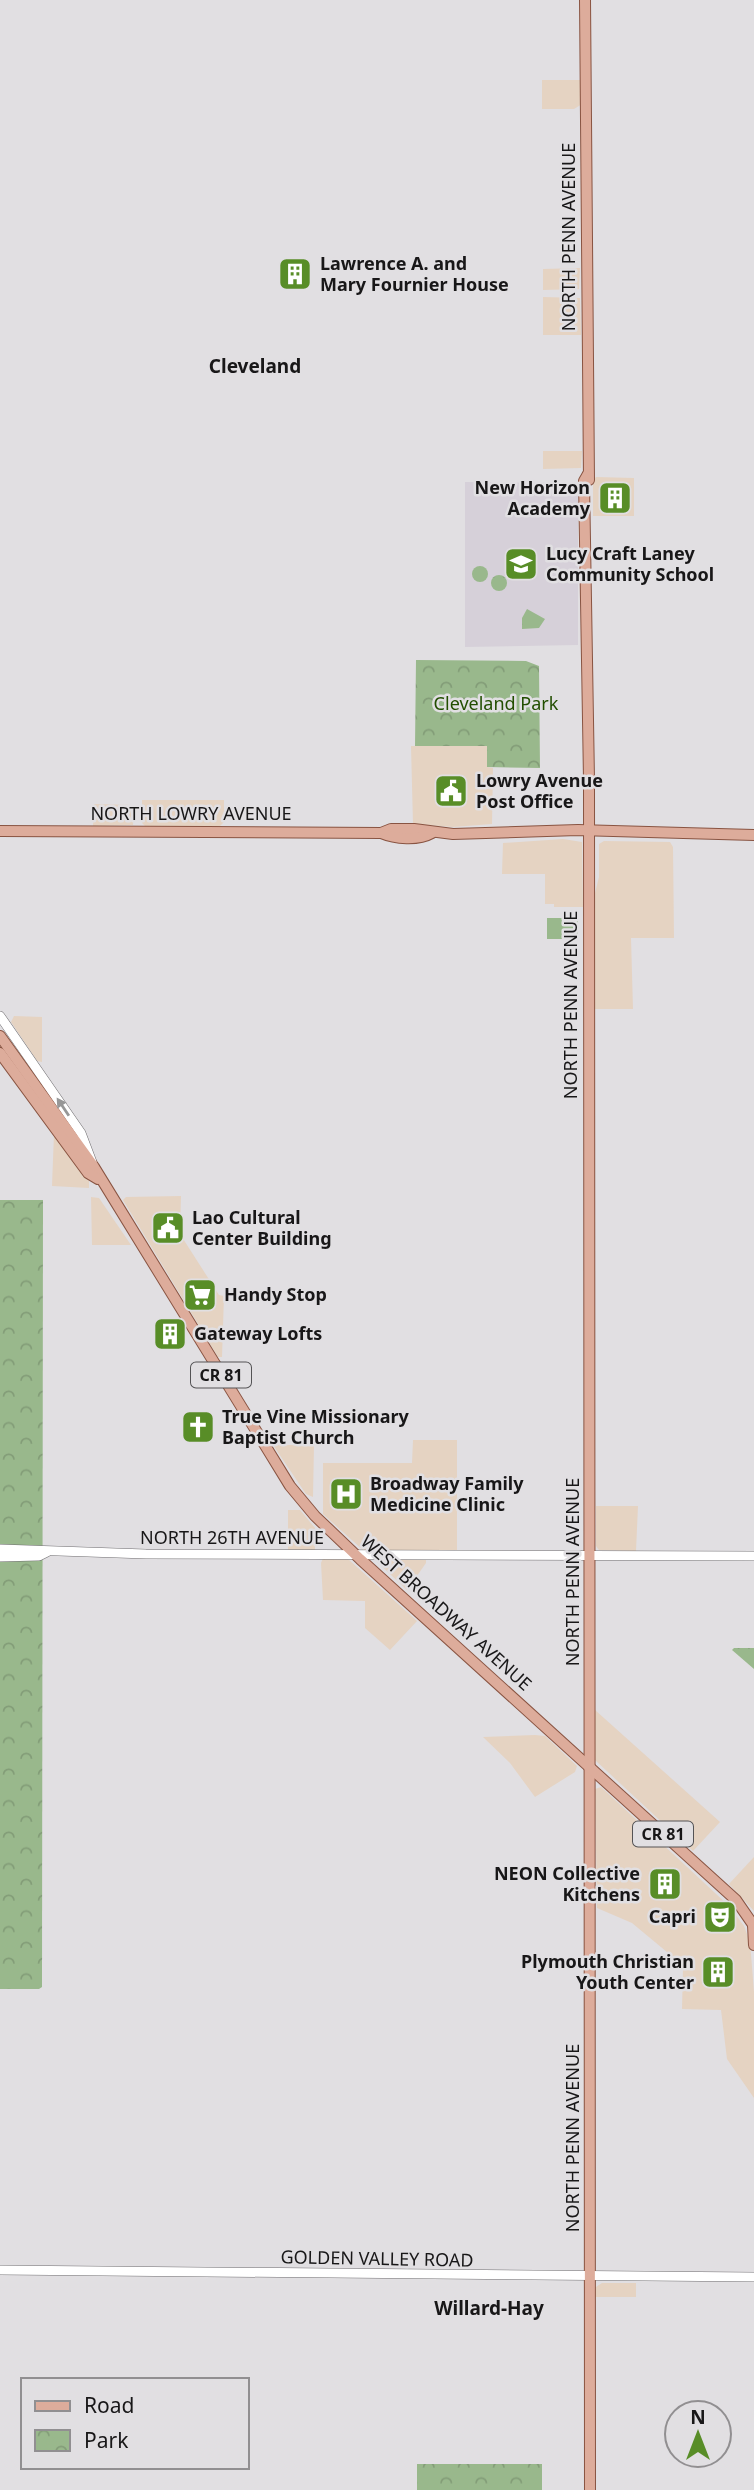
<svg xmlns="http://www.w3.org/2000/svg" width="754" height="2490" font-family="'Noto Sans',sans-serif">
	<defs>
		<pattern id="park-crowns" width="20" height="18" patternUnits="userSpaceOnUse" patternTransform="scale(1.75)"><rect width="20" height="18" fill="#99b88c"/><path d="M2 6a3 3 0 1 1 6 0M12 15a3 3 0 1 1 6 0" fill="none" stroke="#839d78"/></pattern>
	</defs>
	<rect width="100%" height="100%" fill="#e1dfe2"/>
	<!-- commercial -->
	<g fill="#e5d3c2">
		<polygon points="542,80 582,80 582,104 574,109 542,109"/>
		<polygon points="580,268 579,289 543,290 543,269"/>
		<polygon points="543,297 580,298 581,335 543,335"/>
		<polygon points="543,451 582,451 581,468 543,469"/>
		<polygon points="596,477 634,478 634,516 593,516 593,481"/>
		<polygon points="411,746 487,746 487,767 493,768 492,824 453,827 413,824"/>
		<polygon points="142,800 224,800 224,822 219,827 146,827 142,823"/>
		<polygon points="94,804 134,805 133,825 93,826"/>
		<polygon points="563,839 582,842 583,907 554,907 554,904 545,904 545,874 502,874 503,843"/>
		<polygon points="604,841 670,842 673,847 674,938 631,938 633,1009 594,1009 594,897 599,877 599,844"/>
		<polygon points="14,1016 42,1017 42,1062 37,1061 11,1022"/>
		<polygon points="54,1133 89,1181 89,1188 52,1186"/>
		<polygon points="181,1196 180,1234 219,1295 224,1296 222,1357 218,1357 123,1200 126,1197"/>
		<polygon points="91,1197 99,1198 131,1245 92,1245"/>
		<polygon points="413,1440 457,1440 457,1550 363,1550 323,1514 323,1463 412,1463"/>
		<polygon points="273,1445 314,1445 313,1497 306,1494"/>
		<polygon points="596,1506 638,1506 636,1551 599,1550 596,1546"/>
		<polygon points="288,1510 300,1510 315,1528 315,1550 288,1550"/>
		<polygon points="324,1556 348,1559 417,1621 390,1650 365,1628 365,1601 323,1600 321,1563"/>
		<polygon points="426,1557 426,1563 407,1590 375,1560"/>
		<polygon points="595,1710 720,1822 693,1851 595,1760"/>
		<polygon points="535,1735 545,1736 577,1766 575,1772 535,1797 510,1763 483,1737"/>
		<polygon points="601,1787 729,1906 744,1926 750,1942 754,1992 754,2098 727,2059 721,2010 682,2009 683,1968 679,1962 632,1923 597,1908 595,1789"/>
		<polygon points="754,1857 754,1911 729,1884"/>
		<polygon points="602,2283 636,2283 636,2297 594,2297 596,2287"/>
	</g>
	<!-- built -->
	<polygon fill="#d6d0d9" points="465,482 578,483 578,645 465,647"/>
	<!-- green -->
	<g fill="#99b88c">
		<circle cx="480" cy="574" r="8"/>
		<rect x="547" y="918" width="31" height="21"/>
	</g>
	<!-- park -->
	<g fill="url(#park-crowns)">
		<circle cx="499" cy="583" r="8"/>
		<polygon points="527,609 545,619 539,628 522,629 522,618"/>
		<polygon points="416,660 526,661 539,666 540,768 487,767 487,746 415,746"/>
		<polygon points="0,1200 43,1200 42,1987 39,1989 0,1989"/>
		<polygon points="734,1648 754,1648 754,1669 732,1650"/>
		<rect x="417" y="2464" width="125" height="26"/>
	</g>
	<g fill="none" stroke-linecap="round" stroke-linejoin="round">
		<defs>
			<g id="minor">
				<polyline points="0,1016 81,1133 92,1162"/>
				<polyline points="0,1549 146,1554 754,1556"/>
				<polyline points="0,1557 39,1556 47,1552"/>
				<polyline points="0,2270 754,2277"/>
			</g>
			<g id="major">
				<polyline points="585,0 589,480"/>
				<polyline points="588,474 584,481 589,780 590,2490"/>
				<polyline points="0,831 381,833 391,829 414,829 453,834 578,830 754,835"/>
				<path d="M 381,833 C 395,839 418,841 432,833"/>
				<polyline points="0,1036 94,1167 290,1486 315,1516 360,1559 736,1900 754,1926"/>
				<polyline points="0,1053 88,1173 98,1179"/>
				<polyline points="753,1925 754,1945"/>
			</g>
		</defs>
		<!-- minor casing -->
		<use href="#minor" stroke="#6f6d70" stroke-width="10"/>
		<!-- major casing -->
		<use href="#major" stroke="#895442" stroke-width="12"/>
		<!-- minor -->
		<use href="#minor" stroke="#fff" stroke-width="9"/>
		<!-- major -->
		<use href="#major" stroke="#ddac9b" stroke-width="10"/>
	</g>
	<!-- one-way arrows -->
	<defs><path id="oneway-solid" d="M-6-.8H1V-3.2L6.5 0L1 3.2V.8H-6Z" transform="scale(1.75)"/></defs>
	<use fill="#979797" href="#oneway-solid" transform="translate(63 1107) rotate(-124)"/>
	<!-- icons -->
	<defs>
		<symbol id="building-square" viewBox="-11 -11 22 22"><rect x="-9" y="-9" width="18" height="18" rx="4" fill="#588d27" stroke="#e1dfe2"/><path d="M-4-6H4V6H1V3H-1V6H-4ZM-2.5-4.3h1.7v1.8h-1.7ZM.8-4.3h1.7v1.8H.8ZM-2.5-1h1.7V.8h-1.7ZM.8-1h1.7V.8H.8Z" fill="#fff"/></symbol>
		<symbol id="school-square" viewBox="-11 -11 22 22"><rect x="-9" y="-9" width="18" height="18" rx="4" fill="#588d27" stroke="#e1dfe2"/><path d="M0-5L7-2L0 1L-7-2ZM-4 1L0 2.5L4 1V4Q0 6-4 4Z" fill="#fff"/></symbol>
		<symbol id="civic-square" viewBox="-11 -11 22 22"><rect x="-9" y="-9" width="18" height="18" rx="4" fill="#588d27" stroke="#e1dfe2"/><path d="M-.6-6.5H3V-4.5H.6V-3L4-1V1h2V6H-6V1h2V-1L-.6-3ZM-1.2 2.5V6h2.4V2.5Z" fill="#fff"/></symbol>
		<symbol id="supermarket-square" viewBox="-11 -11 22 22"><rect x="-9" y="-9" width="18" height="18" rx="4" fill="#588d27" stroke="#e1dfe2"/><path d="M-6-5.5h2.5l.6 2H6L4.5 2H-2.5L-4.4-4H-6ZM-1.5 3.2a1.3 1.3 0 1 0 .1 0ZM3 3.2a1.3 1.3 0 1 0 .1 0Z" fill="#fff"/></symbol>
		<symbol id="church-square" viewBox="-11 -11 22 22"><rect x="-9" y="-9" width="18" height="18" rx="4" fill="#588d27" stroke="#e1dfe2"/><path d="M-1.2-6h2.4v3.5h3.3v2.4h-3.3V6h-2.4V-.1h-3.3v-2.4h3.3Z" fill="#fff"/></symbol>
		<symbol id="hospital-square" viewBox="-11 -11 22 22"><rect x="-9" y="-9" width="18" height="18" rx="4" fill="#588d27" stroke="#e1dfe2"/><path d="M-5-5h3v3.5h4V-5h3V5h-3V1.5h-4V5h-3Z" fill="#fff"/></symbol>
		<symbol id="theatre-square" viewBox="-11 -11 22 22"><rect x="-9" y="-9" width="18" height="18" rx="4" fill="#588d27" stroke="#e1dfe2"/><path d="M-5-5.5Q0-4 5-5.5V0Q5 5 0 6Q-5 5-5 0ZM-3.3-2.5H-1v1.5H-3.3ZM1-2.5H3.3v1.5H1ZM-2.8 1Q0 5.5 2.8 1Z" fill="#fff"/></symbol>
	</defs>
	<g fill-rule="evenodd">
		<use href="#building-square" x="276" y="255" width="38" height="38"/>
		<use href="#building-square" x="596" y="479" width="38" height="38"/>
		<use href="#school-square" x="502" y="545" width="38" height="38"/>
		<use href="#civic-square" x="432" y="772" width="38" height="38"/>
		<use href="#civic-square" x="149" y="1209" width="38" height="38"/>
		<use href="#supermarket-square" x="181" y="1276" width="38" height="38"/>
		<use href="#building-square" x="151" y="1315" width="38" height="38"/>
		<use href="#church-square" x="179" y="1408" width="38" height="38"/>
		<use href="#hospital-square" x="327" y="1475" width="38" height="38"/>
		<use href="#building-square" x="646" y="1865" width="38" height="38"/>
		<use href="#theatre-square" x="701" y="1898" width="38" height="38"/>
		<use href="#building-square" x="699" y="1953" width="38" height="38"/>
	</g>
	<g text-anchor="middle" stroke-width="5" stroke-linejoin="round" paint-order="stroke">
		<!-- shield labels -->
		<g fill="#e1dfe2" stroke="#545355" stroke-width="2">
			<rect x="191" y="1362.5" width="60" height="25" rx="5"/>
			<rect x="633" y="1821.5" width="60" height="25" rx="5"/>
		</g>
		<g font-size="16" font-weight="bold" fill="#181718">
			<text x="221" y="1381">CR 81</text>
			<text x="663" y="1840">CR 81</text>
		</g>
		<!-- street labels -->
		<g font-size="18" fill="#181718" stroke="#e1dfe2">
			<text transform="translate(569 237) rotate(-90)" y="6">NORTH PENN AVENUE</text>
			<text x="191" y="820">NORTH LOWRY AVENUE</text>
			<text transform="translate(571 1005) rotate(-90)" y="6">NORTH PENN AVENUE</text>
			<text x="232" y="1544">NORTH 26TH AVENUE</text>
			<text transform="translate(573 1572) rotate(-90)" y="6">NORTH PENN AVENUE</text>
			<text transform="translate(446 1613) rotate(42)" y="6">WEST BROADWAY AVENUE</text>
			<text transform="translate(573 2138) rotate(-90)" y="6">NORTH PENN AVENUE</text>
			<text transform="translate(377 2259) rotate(1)" y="6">GOLDEN VALLEY ROAD</text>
		</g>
		<!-- poi labels -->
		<g font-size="18" font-weight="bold" fill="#181718" stroke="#e1dfe2" text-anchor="start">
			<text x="320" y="270">Lawrence A. and<tspan x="320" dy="21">Mary Fournier House</tspan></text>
			<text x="590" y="494" text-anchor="end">New Horizon<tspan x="590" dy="21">Academy</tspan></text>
			<text x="546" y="560">Lucy Craft Laney<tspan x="546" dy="21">Community School</tspan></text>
			<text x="476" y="787">Lowry Avenue<tspan x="476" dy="21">Post Office</tspan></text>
			<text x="192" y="1224">Lao Cultural<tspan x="192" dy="21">Center Building</tspan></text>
			<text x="224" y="1301">Handy Stop</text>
			<text x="194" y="1340">Gateway Lofts</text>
			<text x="222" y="1423">True Vine Missionary<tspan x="222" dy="21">Baptist Church</tspan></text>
			<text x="370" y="1490">Broadway Family<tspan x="370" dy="21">Medicine Clinic</tspan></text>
			<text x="640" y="1880" text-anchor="end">NEON Collective<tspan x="640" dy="21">Kitchens</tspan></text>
			<text x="696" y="1923" text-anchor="end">Capri</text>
			<text x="694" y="1968" text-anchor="end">Plymouth Christian<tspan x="694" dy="21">Youth Center</tspan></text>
		</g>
		<!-- park labels -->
		<g font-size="18" fill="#224e00" stroke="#e1dfe2">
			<text x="496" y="710">Cleveland Park</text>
		</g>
		<!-- neighbourhood labels -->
		<g font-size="19" font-weight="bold" fill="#181718" stroke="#e1dfe2">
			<text x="255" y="373">Cleveland</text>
			<text x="489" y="2315">Willard-Hay</text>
		</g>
	</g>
	<!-- legend -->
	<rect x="21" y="2378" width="228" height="91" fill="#e1dfe2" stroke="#918f91" stroke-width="2"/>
	<rect x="35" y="2401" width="35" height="10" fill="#ddac9b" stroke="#918f91" stroke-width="2"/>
	<text x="84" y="2413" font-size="21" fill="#181718">Road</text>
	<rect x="35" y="2430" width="35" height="21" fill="url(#park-crowns)" stroke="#918f91" stroke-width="2"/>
	<text x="84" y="2448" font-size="21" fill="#181718">Park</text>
	<!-- north arrow -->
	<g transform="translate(698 2434)"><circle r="33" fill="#e1dfe2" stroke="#918f91" stroke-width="2"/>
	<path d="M0-5L12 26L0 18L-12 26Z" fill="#588d27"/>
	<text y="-10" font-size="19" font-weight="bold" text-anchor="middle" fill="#181718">N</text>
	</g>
</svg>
